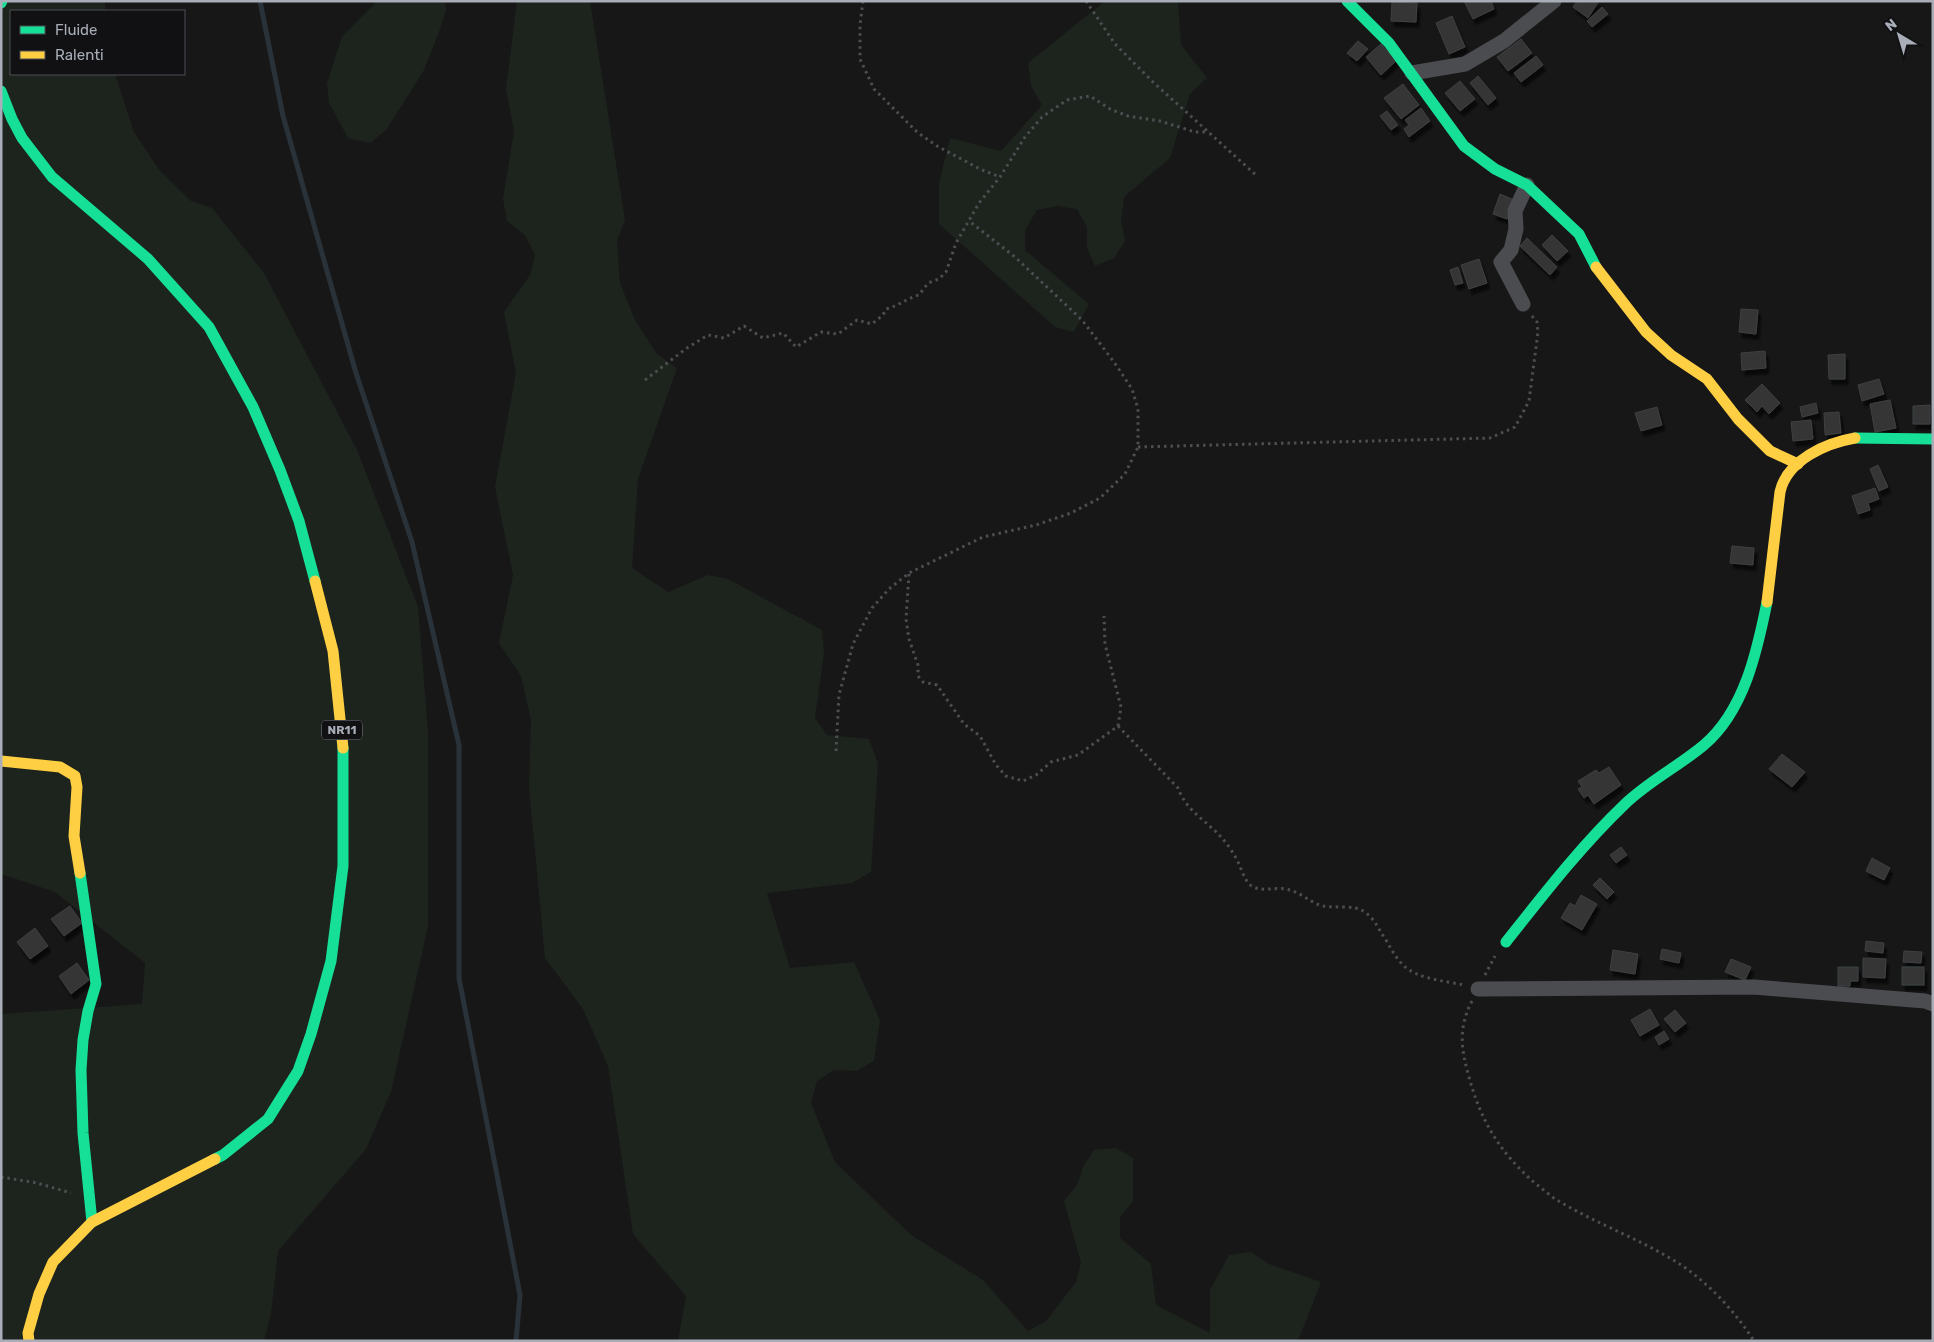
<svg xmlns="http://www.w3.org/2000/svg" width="1934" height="1342" font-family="Rubik,sans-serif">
	<defs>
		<filter id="shadow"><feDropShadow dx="3" dy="5.5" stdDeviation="1" flood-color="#0009"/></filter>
	</defs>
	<rect width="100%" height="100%" fill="#171717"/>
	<!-- green -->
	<g fill="#1d241e">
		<polygon points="1,1 105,1 105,11 11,11 11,74 115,74 134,132 160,171 191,201 212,208 264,273 357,450 418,607 428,731 428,926 391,1092 366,1149 278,1251 271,1314 264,1341 1,1341 1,1014 142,1004 145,963 55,892 1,874"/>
		<polygon points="377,1 445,1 446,10 439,32 423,72 386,130 370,143 348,138 329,103 327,83 342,37"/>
		<polygon points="517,1 590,1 625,220 617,240 620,283 635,320 657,354 677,368 638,479 632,568 668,592 708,575 728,579 822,630 824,652 815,718 827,735 869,739 878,763 871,872 852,883 767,893 790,968 854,962 880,1020 874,1061 856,1071 834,1070 817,1081 811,1103 835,1162 911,1235 983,1280 1028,1331 1046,1321 1076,1282 1081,1263 1064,1201 1077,1185 1083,1167 1094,1150 1116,1148 1133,1158 1133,1201 1120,1217 1120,1238 1151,1264 1156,1305 1210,1333 1210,1290 1229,1255 1251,1252 1269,1264 1321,1282 1298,1341 678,1341 686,1296 633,1234 608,1066 583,1009 545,958 529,787 531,720 521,676 499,643 513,575 495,487 516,373 504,312 530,275 535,255 525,235 507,221 503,199 514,131 506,89"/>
		<polygon points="1105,1 1178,1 1181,45 1207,78 1190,94 1170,158 1124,197 1121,221 1125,241 1114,258 1095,266 1087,248 1087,227 1077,209 1057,206 1037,210 1025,230 1025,250 1089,304 1074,332 1055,327 939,224 939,183 950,138 1001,151 1042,105 1031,86 1028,63"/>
	</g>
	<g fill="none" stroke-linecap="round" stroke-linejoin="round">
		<!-- stream -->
		<polyline stroke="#2a3239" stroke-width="5" points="260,1 283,116 356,373 412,542 459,745 459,978 520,1295 516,1341"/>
	</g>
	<!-- building -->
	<g fill="#353536" stroke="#3f4043" filter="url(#shadow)">
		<polygon points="1464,1 1491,1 1494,9 1473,19"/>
		<polygon points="1577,1 1599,1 1588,18 1573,7"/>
		<polygon points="1392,2 1417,3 1416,22 1391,21"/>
		<polygon points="1602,7 1608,14 1592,27 1587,21"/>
		<polygon points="1452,16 1465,47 1449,54 1436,23"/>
		<polygon points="1521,39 1532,53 1508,71 1497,57"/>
		<polygon points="1358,41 1368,49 1357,61 1347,53"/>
		<polygon points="1381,44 1396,61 1381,75 1366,57"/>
		<polygon points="1536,56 1543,65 1521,82 1514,73"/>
		<polygon points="1478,76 1496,98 1488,105 1470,83"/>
		<polygon points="1460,81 1475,99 1460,111 1445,93"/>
		<polygon points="1403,84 1419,105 1401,119 1384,98"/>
		<polygon points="1421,108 1430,121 1409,137 1404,129 1409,125 1405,120"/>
		<polygon points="1387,111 1398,125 1391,130 1380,116"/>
		<polygon points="1500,194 1514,200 1507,219 1493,214"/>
		<polygon points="1552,235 1568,251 1557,261 1542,245"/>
		<polygon points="1527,238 1557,267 1550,275 1520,246"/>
		<polygon points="1479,259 1487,283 1469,289 1461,265"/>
		<polygon points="1458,267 1463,283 1455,285 1450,270"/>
		<polygon points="1741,309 1758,310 1756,334 1739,332"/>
		<polygon points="1765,351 1766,368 1742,370 1741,353"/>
		<polygon points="1845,354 1845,379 1829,379 1828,355"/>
		<polygon points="1879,379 1884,394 1862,401 1858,385"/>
		<polygon points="1762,384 1780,403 1769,414 1762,406 1757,412 1745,400"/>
		<polygon points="1890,400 1896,428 1875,432 1870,404"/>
		<polygon points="1816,403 1818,413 1802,417 1800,407"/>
		<polygon points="1930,405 1930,424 1913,424 1913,406"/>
		<polygon points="1657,407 1662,425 1641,431 1635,413"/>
		<polygon points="1839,412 1841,433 1825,435 1824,413"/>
		<polygon points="1811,420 1813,439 1793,441 1791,422"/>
		<polygon points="1878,465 1888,487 1879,491 1870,469"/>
		<polygon points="1875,488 1879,499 1868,503 1870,510 1858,514 1852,496"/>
		<polygon points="1732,546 1754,548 1753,565 1730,563"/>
		<polygon points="1782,754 1805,772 1792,787 1769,769"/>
		<polygon points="1609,767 1621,785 1594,804 1588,795 1584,798 1578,789 1582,787 1578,781 1596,770 1599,773"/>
		<polygon points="1621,847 1627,855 1616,863 1610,855"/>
		<polygon points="1872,858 1890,868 1884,880 1866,871"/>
		<polygon points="1600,878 1614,892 1607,899 1593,885"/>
		<polygon points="1581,895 1597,904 1582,930 1561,918 1570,903 1575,906"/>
		<polygon points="70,906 82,923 64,936 51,919"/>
		<polygon points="35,928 48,946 30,959 17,942"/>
		<polygon points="1866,941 1884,943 1883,953 1865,951"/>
		<polygon points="1662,949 1681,953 1679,963 1660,959"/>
		<polygon points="1613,950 1638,954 1635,974 1610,970"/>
		<polygon points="1904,951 1922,952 1921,963 1903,962"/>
		<polygon points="1863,958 1886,959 1885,978 1863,977"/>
		<polygon points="1731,959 1751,967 1745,980 1725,972"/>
		<polygon points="77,963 89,980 71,994 59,976"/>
		<polygon points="1838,967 1858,967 1858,981 1850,981 1850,986 1838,986"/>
		<rect x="1902" y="967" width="22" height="18"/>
		<polygon points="1650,1009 1659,1025 1640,1036 1631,1020"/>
		<polygon points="1675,1010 1686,1023 1675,1032 1664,1019"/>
		<polygon points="1664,1031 1669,1039 1659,1045 1655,1037"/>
	</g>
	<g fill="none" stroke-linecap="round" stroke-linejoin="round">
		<!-- path -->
		<g stroke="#4d4e52" stroke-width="3" stroke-dasharray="2.5 4" stroke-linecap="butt">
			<polyline points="863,1 860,25 860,59 874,89 917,132 937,146 980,169 1000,177"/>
			<polyline points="1086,1 1115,44 1153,82 1257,176"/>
			<path d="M 645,380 L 687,348 L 708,335 L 724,338 L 744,326 L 763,338 L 783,333 L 796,347 L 821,332 L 838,334 L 857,320 L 872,324 L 883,315 L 886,309 C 899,306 907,298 919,295 L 928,283 L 939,279 L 946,272 L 956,243 L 979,203 L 1000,177 L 1025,137 L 1042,117 L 1067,100 L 1090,96 L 1110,109 L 1128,116 L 1160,121 L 1195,132 L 1209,132"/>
			<polyline points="1138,447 1490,438 1515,427 1529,401 1538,332 1537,322 1532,316"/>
			<polyline points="909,574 906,619 909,639 918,665 918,676 923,682 937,685 964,724 980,736 996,765 1006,776 1023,781 1036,775 1051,762 1078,755 1118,726 1121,707 1105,644 1104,616"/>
			<path d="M 1118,726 L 1178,788 C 1186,811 1207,821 1222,838 C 1228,845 1235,855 1239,864 C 1242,871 1244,878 1249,884 C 1259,893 1273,887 1285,889 C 1300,891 1310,903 1323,906 C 1334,908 1355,905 1363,911 C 1375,918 1378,929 1386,940 C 1391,949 1396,958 1403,965 C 1417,979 1445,981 1464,985"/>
			<polyline points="836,751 839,695 853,644 872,608 889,589 909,573 983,537 1036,525 1071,513 1100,498 1125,474 1138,447 1138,409 1132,389 1114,362 1082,320 1015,257 969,221"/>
			<polyline points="1485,975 1495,956"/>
			<path d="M 1472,1001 C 1458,1028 1461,1049 1469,1077 C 1481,1122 1501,1154 1536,1184 C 1543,1189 1550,1196 1557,1200 C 1595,1223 1637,1238 1675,1261 C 1707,1281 1734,1310 1754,1341"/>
			<polyline points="1,1177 37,1183 71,1193"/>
		</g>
		<!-- street -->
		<g stroke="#4b4c50" stroke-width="15">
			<polyline points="1412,73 1465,64 1504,41 1554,1"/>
			<polyline points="1523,304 1501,262 1511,250 1516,229 1515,211 1527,185"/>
			<polyline points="1478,989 1754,987 1925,1001 1933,1004"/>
		</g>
		<!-- fast -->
		<g stroke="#16e098" stroke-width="11">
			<polyline points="1347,1 1389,43 1464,146 1495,169 1527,185 1579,234 1596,267"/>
			<polyline points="1,3 2,1"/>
			<polyline points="1,91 12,119 22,138 52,177 148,259 209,327 253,407 280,470 299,521 315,581"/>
			<polyline points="1855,438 1933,439"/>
			<polyline points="80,873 96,984 88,1011 83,1040 81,1070 83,1133 92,1222"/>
			<path d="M 1506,942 C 1544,894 1581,846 1625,804 C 1649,781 1679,766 1704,745 C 1744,711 1757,652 1767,602"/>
			<polyline points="215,1159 223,1155 268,1119 298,1071 311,1034 331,961 343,866 343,748"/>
		</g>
		<!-- slow -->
		<g stroke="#ffcf43" stroke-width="11">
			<polyline points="1596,267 1646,332 1671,355 1707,379 1738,419 1770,451 1798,464"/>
			<polyline points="315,581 333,651 343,748"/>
			<path d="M 1767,602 L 1780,492 C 1787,460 1826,443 1855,438"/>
			<polyline points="1,761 60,767 75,776 77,787 74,836 80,873"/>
			<polyline points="29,1341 28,1333 39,1294 53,1262 92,1222 215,1159"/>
		</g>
	</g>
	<g text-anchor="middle" stroke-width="4" stroke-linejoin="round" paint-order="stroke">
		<!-- shield labels -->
		<rect fill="#111113" stroke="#7b7e86" stroke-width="1" x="322" y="720.5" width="40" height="19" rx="4"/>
		<g font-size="12" font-weight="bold" fill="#a8adb8">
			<text x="342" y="734">NR11</text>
		</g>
	</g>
	<!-- border -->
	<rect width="1934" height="1342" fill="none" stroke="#a8adb8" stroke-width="5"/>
	<!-- legend -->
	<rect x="10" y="10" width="175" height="65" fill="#111113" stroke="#4d4f55"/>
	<rect x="20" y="26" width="25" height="8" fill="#16e098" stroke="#4d4f55"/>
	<text x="55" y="35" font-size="15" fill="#a8adb8">Fluide</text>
	<rect x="20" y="51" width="25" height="8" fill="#ffcf43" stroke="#4d4f55"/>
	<text x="55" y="60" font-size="15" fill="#a8adb8">Ralenti</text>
	<!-- north arrow -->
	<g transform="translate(1899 35) rotate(322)" stroke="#111113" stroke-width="4" paint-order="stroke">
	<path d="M0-4L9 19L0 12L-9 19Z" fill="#a8adb8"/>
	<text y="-8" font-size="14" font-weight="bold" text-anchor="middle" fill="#a8adb8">N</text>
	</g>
</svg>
